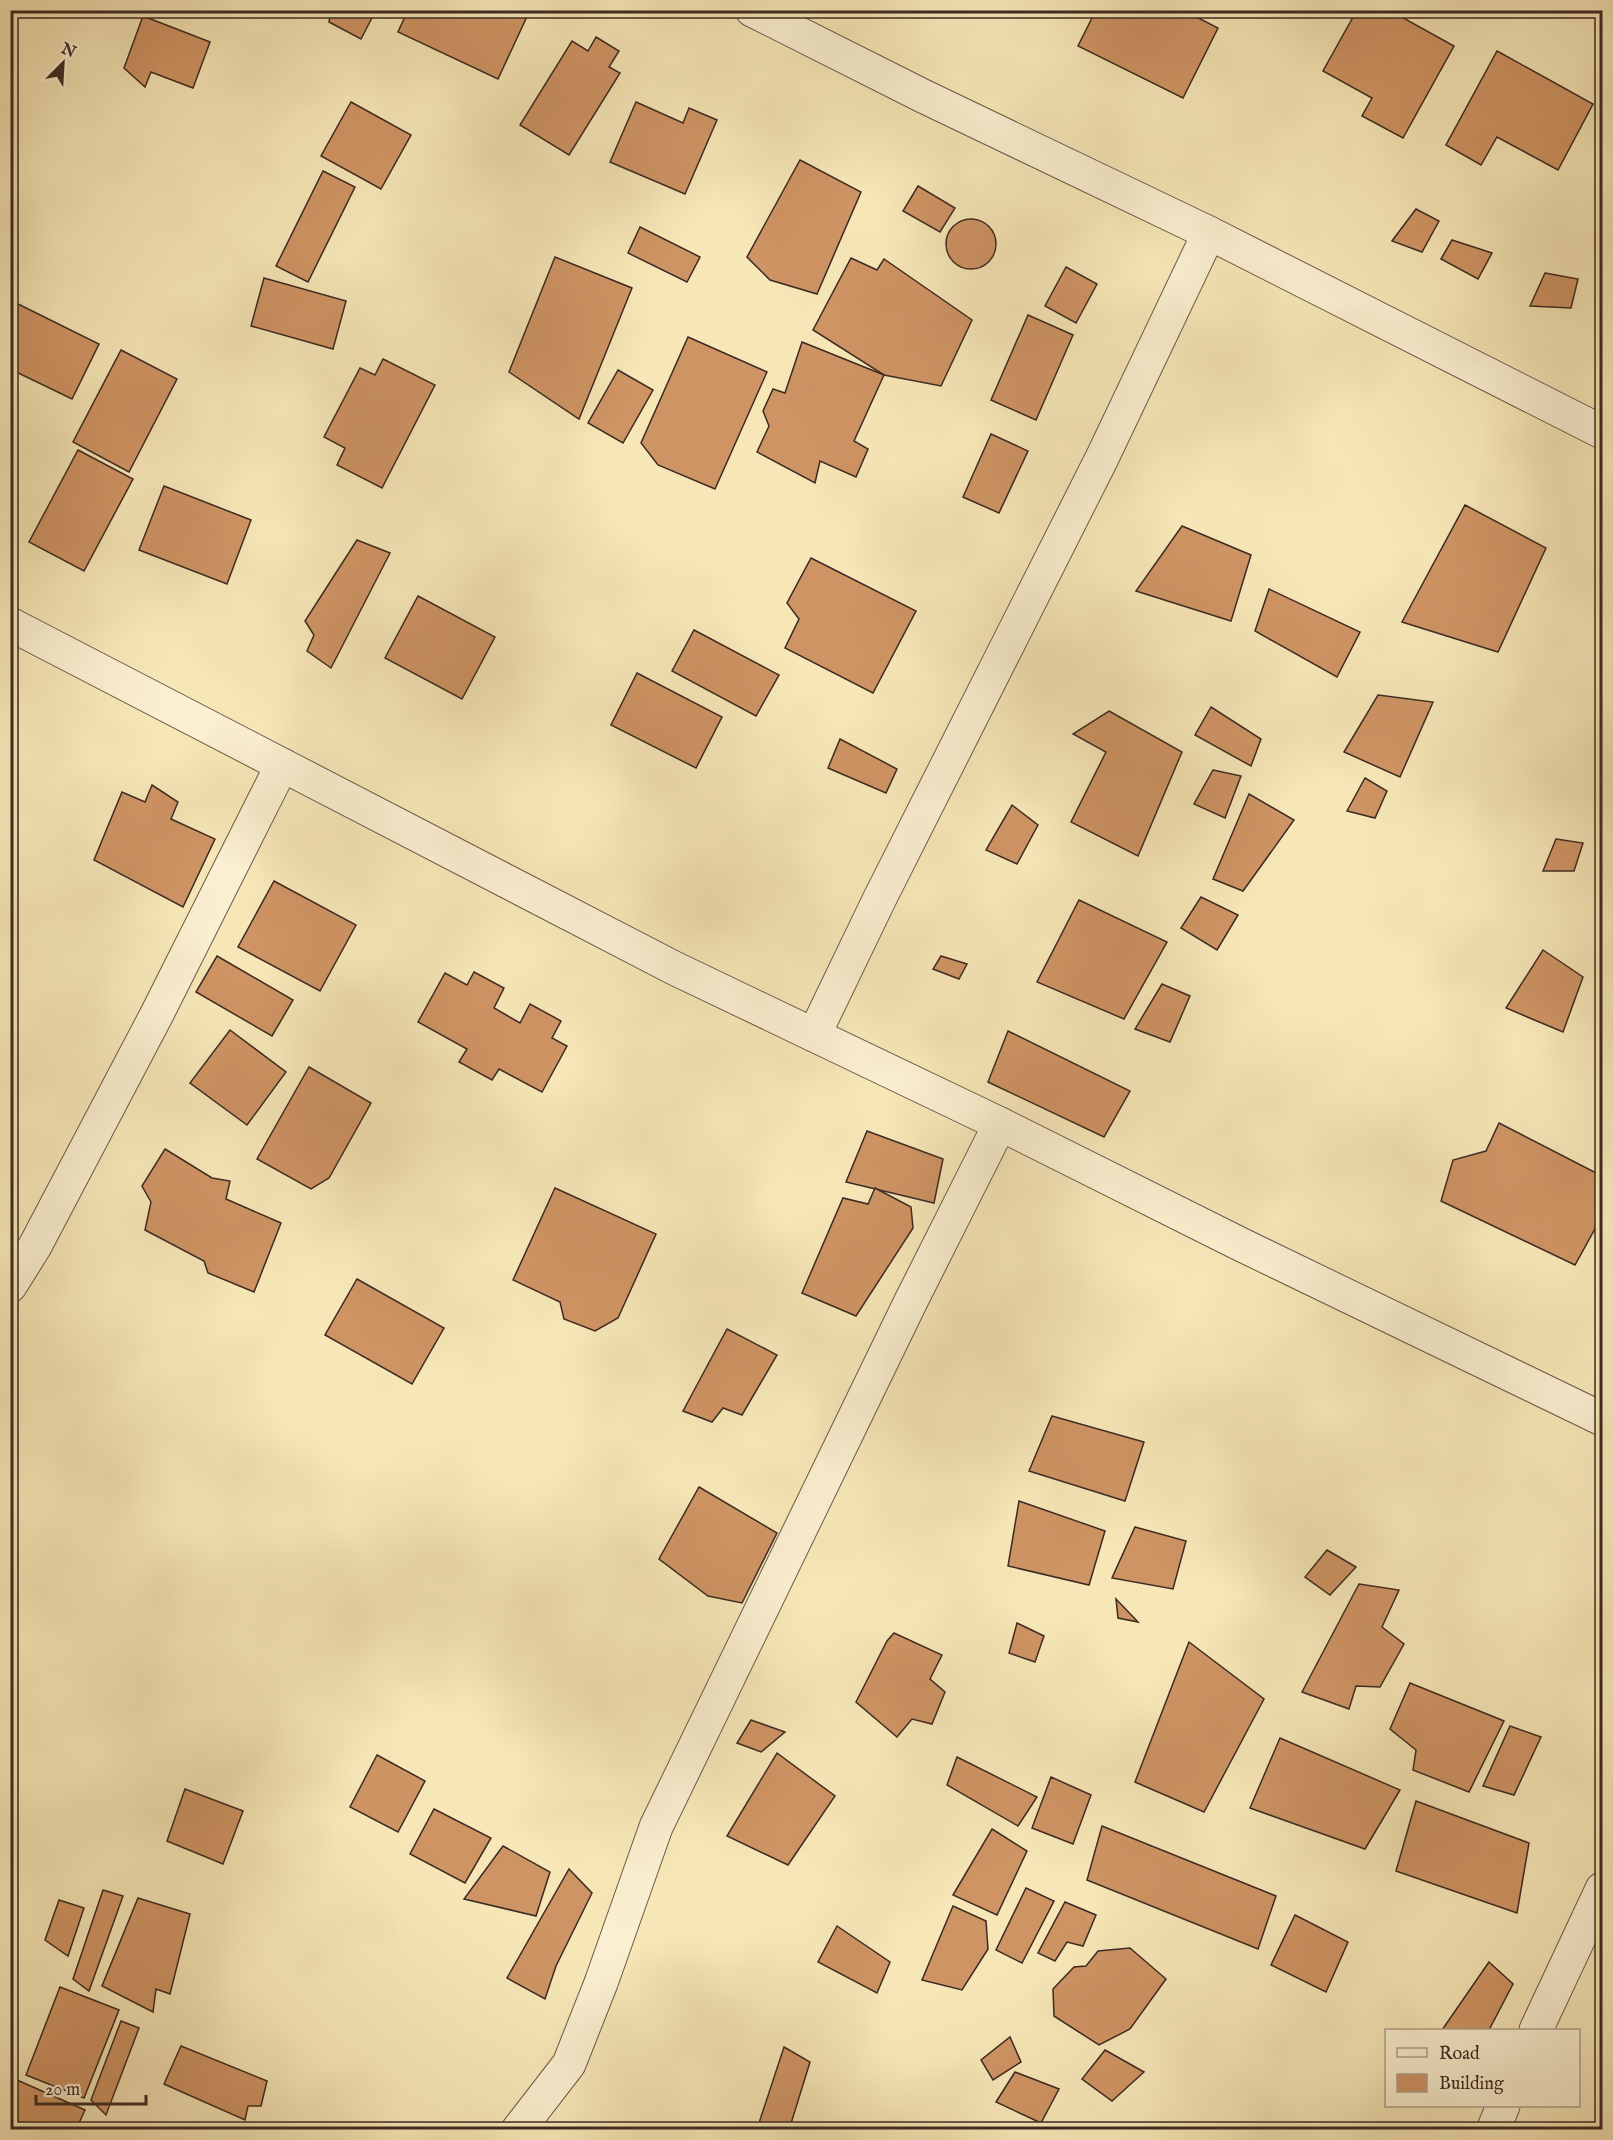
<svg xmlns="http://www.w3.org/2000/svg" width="1613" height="2140" font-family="'IM FELL English',serif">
	<rect width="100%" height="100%" fill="#f7e7b7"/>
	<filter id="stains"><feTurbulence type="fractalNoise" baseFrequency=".00333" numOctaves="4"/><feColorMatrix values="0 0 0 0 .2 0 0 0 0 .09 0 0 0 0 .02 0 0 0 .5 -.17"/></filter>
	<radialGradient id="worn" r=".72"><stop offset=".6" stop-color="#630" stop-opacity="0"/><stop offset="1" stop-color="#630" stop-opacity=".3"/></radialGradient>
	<!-- building -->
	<g fill="#cf9464" stroke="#3c2a23" stroke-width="1.5">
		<polygon points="331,10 376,10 361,39 329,22"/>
		<polygon points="408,10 530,10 498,79 398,32"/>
		<polygon points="1096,10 1183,10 1218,28 1183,98 1078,46"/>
		<polygon points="1357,10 1389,10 1454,46 1403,138 1362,116 1372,98 1323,71"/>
		<polygon points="143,16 210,42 193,88 151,72 145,87 124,68"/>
		<polygon points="596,37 619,51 609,67 620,73 569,155 520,125 572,41 588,51"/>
		<polygon points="1497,51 1593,104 1558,170 1497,137 1481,165 1446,145"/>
		<polygon points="351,102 411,135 381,189 321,156"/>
		<polygon points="636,102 683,123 689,108 717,120 685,194 610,162"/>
		<polygon points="800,160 861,192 817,294 770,280 747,257"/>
		<polygon points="323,171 355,187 308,282 276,266"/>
		<polygon points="918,186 955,208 940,232 903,211"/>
		<polygon points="1416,209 1439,221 1422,252 1392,241"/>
		<circle cx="971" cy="244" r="25"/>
		<polygon points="640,227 700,257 687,282 628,253"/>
		<polygon points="1452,240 1492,253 1478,279 1441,259"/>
		<polygon points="555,257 632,288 579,419 509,372"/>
		<polygon points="851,258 877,270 884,259 972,320 941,386 884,375 813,330"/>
		<polygon points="1066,267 1097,284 1076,323 1045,306"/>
		<polygon points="1545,273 1578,279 1571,308 1530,306"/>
		<polygon points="264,278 346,301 333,349 251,326"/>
		<polygon points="10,300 99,344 72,399 10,369"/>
		<polygon points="1028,315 1073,335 1036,420 991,400"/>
		<polygon points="688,337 767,372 715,489 658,465 641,443"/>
		<polygon points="802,342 884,375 854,441 868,449 856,477 820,461 815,483 757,452 769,426 763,411 773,389 785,393"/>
		<polygon points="121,350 177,379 129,472 73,442"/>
		<polygon points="383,359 435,385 382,488 337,465 345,448 324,437 360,368 375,375"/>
		<polygon points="618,370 653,390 623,443 588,423"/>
		<polygon points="10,388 18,392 10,406"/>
		<polygon points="991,434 1028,451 999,513 963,497"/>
		<polygon points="78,450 133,479 84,571 29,542"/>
		<polygon points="164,486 251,520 227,584 139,550"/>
		<polygon points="1465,505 1546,548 1498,652 1402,622"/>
		<polygon points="1182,526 1251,555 1231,621 1136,591"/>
		<polygon points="357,540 390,553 331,668 307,651 314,635 305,621"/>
		<polygon points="811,558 916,611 873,693 785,648 799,619 787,603"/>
		<polygon points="1269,589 1360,632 1337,677 1255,631"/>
		<polygon points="418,596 495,637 462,699 385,658"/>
		<polygon points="694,630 779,675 756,716 672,671"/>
		<polygon points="637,673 722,717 696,768 611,725"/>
		<polygon points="1378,695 1433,702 1400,777 1344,752"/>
		<polygon points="1211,707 1261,739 1251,766 1195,735"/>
		<polygon points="1109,711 1182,752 1138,856 1071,822 1106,752 1073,734"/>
		<polygon points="840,739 897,769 886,793 828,768"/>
		<polygon points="1213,770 1241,776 1225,818 1194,804"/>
		<polygon points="1365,778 1387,791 1375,818 1347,811"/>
		<polygon points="1602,782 1602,801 1595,797"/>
		<polygon points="152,785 178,802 171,819 215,839 183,907 94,860 122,792 145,802"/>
		<polygon points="1249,794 1294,820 1243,891 1213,879"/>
		<polygon points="1012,805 1038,825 1017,864 986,850"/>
		<polygon points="1556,839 1583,843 1574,871 1543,871"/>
		<polygon points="274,881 356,925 320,991 238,947"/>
		<polygon points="1201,897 1238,915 1217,950 1181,928"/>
		<polygon points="1079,900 1167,942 1124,1019 1037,982"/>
		<polygon points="1543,950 1583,977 1563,1032 1506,1008"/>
		<polygon points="217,956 293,1000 272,1036 196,992"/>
		<polygon points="941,956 967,964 959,979 933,969"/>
		<polygon points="474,972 504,988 494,1008 520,1023 530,1004 561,1021 552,1038 567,1046 542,1092 499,1069 492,1080 459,1062 467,1049 418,1022 445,973 467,985"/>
		<polygon points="1162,984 1190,996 1170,1042 1135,1029"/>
		<polygon points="230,1030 286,1072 247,1125 190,1083"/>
		<polygon points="1008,1031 1130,1091 1104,1137 988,1082"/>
		<polygon points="309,1067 371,1103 329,1178 311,1189 257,1159"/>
		<polygon points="1499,1123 1602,1176 1602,1216 1575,1265 1441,1201 1453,1160 1486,1151"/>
		<polygon points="867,1131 943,1159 934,1203 846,1182"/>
		<polygon points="165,1149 212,1178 230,1181 226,1199 281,1223 254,1292 208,1273 204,1261 145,1230 151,1202 142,1186"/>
		<polygon points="555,1188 656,1234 618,1318 595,1331 564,1319 560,1302 513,1280"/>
		<polygon points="875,1188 911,1207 913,1228 856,1316 802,1293 843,1198 868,1204"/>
		<polygon points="357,1279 444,1328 412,1384 325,1335"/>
		<polygon points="727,1329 777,1355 742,1415 723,1408 712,1422 683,1411"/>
		<polygon points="1052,1416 1144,1442 1125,1501 1029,1471"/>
		<polygon points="699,1487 777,1533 742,1603 708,1596 659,1559"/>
		<polygon points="1019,1501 1105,1531 1089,1585 1008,1566"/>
		<polygon points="1135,1527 1186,1541 1173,1589 1112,1578"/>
		<polygon points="1327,1550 1356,1567 1330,1595 1305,1577"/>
		<polygon points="1359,1584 1399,1590 1382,1627 1404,1644 1380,1687 1356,1686 1349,1709 1302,1692"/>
		<polygon points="1116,1599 1138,1622 1118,1618"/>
		<polygon points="1017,1623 1044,1636 1035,1662 1009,1653"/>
		<polygon points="894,1633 942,1655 930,1679 945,1692 932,1724 912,1719 897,1737 856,1702 887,1641"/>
		<polygon points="1189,1642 1264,1699 1204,1812 1135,1782"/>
		<polygon points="1410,1683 1504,1721 1469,1792 1413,1770 1416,1750 1390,1729"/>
		<polygon points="751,1720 785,1732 761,1752 737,1743"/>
		<polygon points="1510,1726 1541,1737 1514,1795 1483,1786"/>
		<polygon points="1280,1738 1400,1790 1365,1849 1250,1808"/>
		<polygon points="777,1753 835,1796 788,1865 727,1836"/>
		<polygon points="377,1755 425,1781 398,1832 350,1807"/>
		<polygon points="957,1757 1037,1797 1018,1826 947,1785"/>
		<polygon points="1051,1777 1091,1795 1073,1844 1032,1828"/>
		<polygon points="185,1789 243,1811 223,1864 167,1841"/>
		<polygon points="1416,1801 1529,1843 1517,1913 1396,1871"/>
		<polygon points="434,1809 491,1838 465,1883 410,1854"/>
		<polygon points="1102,1826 1276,1896 1258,1949 1087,1880"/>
		<polygon points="992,1829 1027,1851 997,1915 953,1895"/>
		<polygon points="503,1846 550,1872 536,1916 464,1899"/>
		<polygon points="569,1869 592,1893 556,1966 545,1999 507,1978"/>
		<polygon points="1026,1888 1054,1901 1022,1963 996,1950"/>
		<polygon points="103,1890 123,1896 89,1991 73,1979"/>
		<polygon points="138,1898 190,1914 170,1994 156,1989 153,2012 102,1986"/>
		<polygon points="59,1900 84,1908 68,1956 45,1940"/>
		<polygon points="1065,1902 1096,1915 1083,1946 1067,1942 1055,1961 1038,1953"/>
		<polygon points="953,1906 986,1921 988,1949 962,1990 922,1980"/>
		<polygon points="1295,1915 1348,1942 1326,1992 1271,1965"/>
		<polygon points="837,1926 890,1962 877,1993 818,1962"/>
		<polygon points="1130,1948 1166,1979 1130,2029 1099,2045 1054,2016 1053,1989 1074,1967 1086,1966 1098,1951"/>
		<polygon points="1489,1962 1513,1984 1489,2030 1442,2030"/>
		<polygon points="60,1987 119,2010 84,2098 26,2075"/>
		<polygon points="121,2021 139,2028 106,2115 91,2100"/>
		<polygon points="1010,2037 1021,2062 993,2080 981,2060"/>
		<polygon points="181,2046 267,2081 261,2106 248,2106 245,2120 164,2084"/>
		<polygon points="784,2047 810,2062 789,2130 757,2129"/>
		<polygon points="1105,2050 1144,2072 1112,2101 1082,2079"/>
		<polygon points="1015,2072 1059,2089 1041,2123 996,2102"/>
		<polygon points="17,2080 85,2110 76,2130 17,2130 10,2127 10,2094"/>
	</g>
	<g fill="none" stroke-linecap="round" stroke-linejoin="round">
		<defs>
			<g id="minor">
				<polyline points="752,10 923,96 1209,233 1602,432"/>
				<polyline points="10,624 674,968 1000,1124 1240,1244 1602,1419"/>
				<polyline points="814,1035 880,898 1102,458 1209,233"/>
				<polyline points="10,1286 35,1246 158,1012 282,765"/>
				<polyline points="1536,2030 1602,1889"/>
				<polyline points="518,2130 569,2064 601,1983 656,1827 910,1303 1000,1124"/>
				<polyline points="1493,2130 1503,2106"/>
			</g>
		</defs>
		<!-- minor casing -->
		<use href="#minor" stroke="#6b5948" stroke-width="35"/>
		<!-- minor -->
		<use href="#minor" stroke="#faefd0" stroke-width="33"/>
	</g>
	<!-- margin -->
	<rect width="1613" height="2140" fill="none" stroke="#f7e7b7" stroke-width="36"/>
	<rect x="12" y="12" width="1589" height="2116" fill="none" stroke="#3c2a23" stroke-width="3"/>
	<rect x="18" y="18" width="1577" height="2104" fill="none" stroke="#3c2a23" stroke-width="1.5"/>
	<!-- legend -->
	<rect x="1385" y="2029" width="195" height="78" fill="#faefd0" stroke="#aea08b" stroke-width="1.5"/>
	<rect x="1397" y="2048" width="30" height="9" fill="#faefd0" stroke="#aea08b" stroke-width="1.5"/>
	<text x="1439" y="2059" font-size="18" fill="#3c2a23">Road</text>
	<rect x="1397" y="2074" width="30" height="18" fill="#cf9464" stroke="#aea08b" stroke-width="1.5"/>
	<text x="1439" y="2089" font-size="18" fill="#3c2a23">Building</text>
	<!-- north arrow -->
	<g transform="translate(63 63) rotate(24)" stroke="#faefd0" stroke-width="4.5" paint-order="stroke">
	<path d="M0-4.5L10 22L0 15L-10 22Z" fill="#3c2a23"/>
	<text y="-9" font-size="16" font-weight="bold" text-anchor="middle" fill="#3c2a23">N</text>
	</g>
	<!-- scale -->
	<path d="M36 2095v9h110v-9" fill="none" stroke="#3c2a23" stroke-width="3"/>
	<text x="45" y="2095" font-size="18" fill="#3c2a23" stroke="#faefd0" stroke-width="4.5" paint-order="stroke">20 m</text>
	<rect width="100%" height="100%" filter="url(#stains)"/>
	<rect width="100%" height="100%" fill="url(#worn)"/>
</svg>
